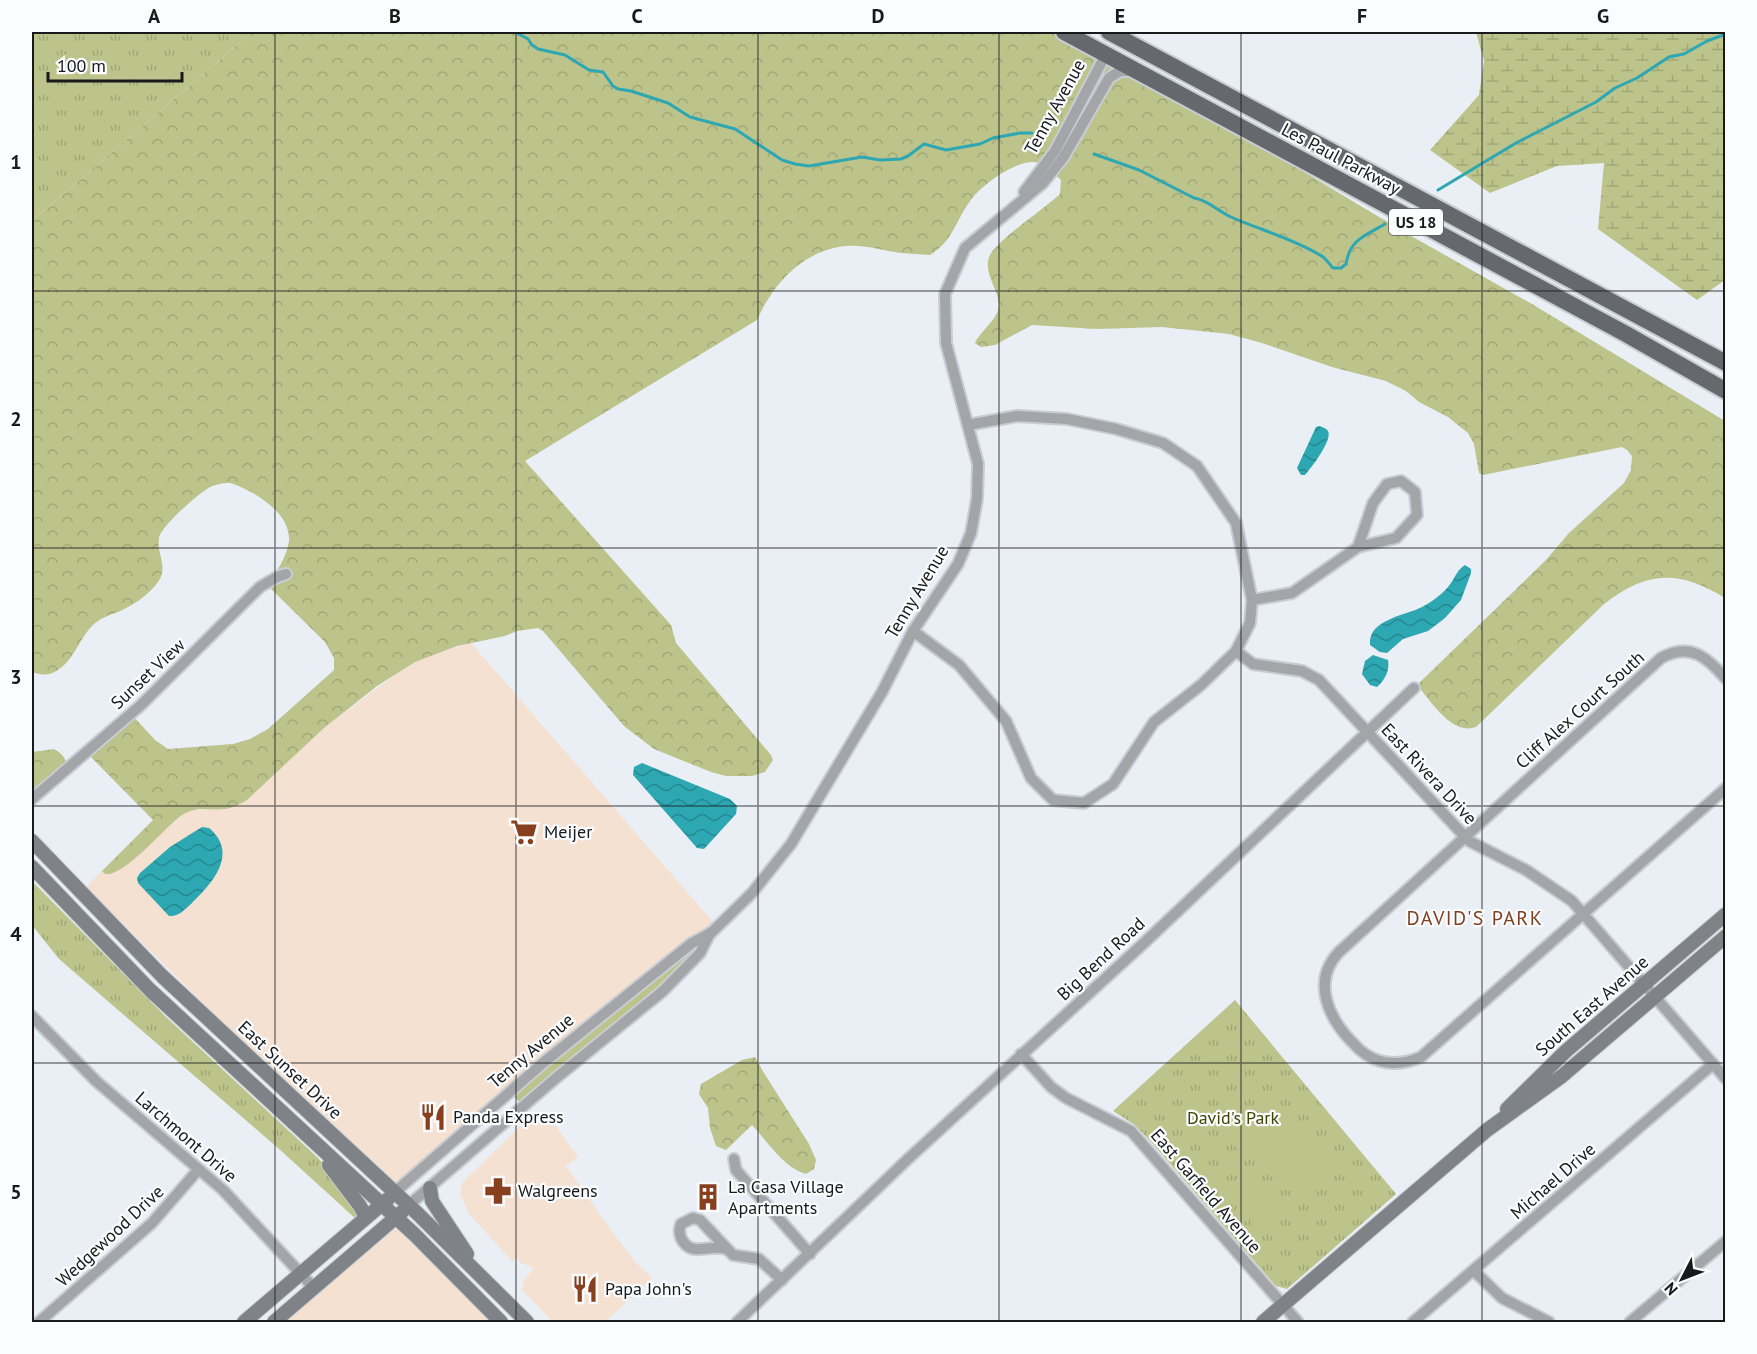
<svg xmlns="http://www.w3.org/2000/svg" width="1757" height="1354" font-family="'PT Sans',sans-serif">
	<defs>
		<pattern id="grass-tufts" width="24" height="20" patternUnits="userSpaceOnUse" patternTransform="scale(1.5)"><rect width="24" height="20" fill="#bcc38b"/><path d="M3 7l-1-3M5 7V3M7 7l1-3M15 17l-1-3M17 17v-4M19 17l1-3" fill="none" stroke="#a1a777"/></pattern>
		<pattern id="forest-crowns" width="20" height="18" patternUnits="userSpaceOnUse" patternTransform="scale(1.5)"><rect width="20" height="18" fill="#bcc38b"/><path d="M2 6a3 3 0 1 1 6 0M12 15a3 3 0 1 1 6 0" fill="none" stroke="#a1a777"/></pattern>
		<pattern id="wetland-marsh" width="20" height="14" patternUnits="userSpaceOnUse" patternTransform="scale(1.5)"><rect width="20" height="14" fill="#bcc38b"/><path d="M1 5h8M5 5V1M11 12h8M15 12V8" fill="none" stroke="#a1a777"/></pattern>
		<pattern id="water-waves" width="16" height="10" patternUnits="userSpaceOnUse" patternTransform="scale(1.5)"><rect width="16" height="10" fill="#2da8b2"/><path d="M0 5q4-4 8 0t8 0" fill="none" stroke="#258890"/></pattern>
	</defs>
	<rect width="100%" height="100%" fill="#e9eff5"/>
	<!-- commercial -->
	<g fill="#f4e1d1">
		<polygon points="471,643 713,922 398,1191 333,1124 211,1011 86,887 102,871 105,874 125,866 158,835 187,811 210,808 224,809 247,800 324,728 396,674 415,662 438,652"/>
		<polygon points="547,1114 578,1157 566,1166 610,1229 636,1263 652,1278 605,1322 553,1322 522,1290 524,1280 534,1268 521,1263 517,1258 513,1262 469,1214 460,1194 462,1183 530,1116 536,1123"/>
		<polygon points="394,1228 407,1235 493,1322 283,1322 390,1230"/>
	</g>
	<!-- grass -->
	<g fill="url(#grass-tufts)">
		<polygon points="32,32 252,32 32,221"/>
		<polygon points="32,881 165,1016 317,1157 337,1179 358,1214 356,1219 278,1148 59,959 32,925"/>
		<polygon points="711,933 700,954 523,1106 510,1092"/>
		<polygon points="1235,1000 1396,1194 1287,1289 1276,1286 1152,1143 1135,1125 1113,1111"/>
	</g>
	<!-- forest -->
	<g fill="url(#forest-crowns)">
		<path d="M 252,32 L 1060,32 L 1166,89 L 1404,232 L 1532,304 L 1725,421 L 1725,598 C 1678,569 1646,571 1603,605 L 1476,727 C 1452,736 1431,701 1417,685 L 1546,560 L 1569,533 L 1624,483 L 1631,470 L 1632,456 L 1627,450 L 1622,447 L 1483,475 L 1479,473 L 1474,444 L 1468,433 L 1448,417 L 1419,402 L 1406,391 L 1386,381 L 1332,367 L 1262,343 L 1229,334 L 1162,327 L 1097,329 L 1032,325 L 995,345 L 981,347 L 975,343 C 981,330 1000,318 999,304 C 998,289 982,271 990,255 C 999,239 1044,209 1060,194 L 1061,180 C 1054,173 1049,166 1039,163 C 1020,157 986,182 974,196 C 956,217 955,240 930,255 C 920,254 911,254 902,253 C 884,251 864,244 846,246 C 803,250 773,284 757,320 L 525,461 L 671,625 L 676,643 L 771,755 L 773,760 L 765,772 L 752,776 L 726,776 L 711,772 L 654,749 L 624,726 L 543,631 L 538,628 L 517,631 L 505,636 L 457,646 L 415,662 L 377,686 L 324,728 L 247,800 C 240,804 233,808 225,809 C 206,811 195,804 177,819 C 162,831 123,877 105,874 L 102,871 L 153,820 L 88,754 L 133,716 L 155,740 L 168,749 L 233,744 L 250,739 L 268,729 L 334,670 L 334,658 L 325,642 L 268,586 C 276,572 287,557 289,541 C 291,514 257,493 236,485 C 228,481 218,484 210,487 C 199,493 161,526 159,538 C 156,553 169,567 158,582 C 149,595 132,606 118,612 C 109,615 101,618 94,624 C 79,638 75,659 58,670 C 49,676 41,675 32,672 L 32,221 Z"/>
		<path d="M 54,749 C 62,754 66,757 66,766 L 32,792 L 32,752 Z"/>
		<path d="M 755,1057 L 764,1073 L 809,1144 L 816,1160 L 814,1169 L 806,1174 C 783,1167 768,1142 752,1125 L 726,1150 L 716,1146 L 710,1128 L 708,1108 L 699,1094 L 701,1084 L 742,1060 Z"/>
	</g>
	<!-- wetland -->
	<polygon fill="url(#wetland-marsh)" points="1476,32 1725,32 1725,280 1697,300 1598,229 1604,163 1557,166 1490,193 1430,150 1479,95 1484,61"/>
	<!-- pitch -->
	<g fill="#bcc38b">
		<polygon points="1256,1104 1337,1158 1311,1197 1230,1143"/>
		<path d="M 1259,1182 C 1274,1184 1282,1194 1284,1209 L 1261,1222 L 1260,1226 L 1257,1228 L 1252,1226 L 1253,1219 L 1239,1196 L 1246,1187 Z"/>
	</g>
	<!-- water -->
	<g fill="url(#water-waves)">
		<path d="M 1319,426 C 1322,427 1326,428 1328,431 C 1333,440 1311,468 1305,475 L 1301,475 L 1297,468 L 1316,427 Z"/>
		<path d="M 1465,565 L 1471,569 L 1471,573 L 1461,600 L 1445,618 L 1428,631 L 1403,639 L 1387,653 L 1380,652 L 1370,645 C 1368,619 1405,616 1422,607 C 1433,601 1444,593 1451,583 C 1455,577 1458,569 1465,565 Z"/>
		<path d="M 1373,655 L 1388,660 C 1390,670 1385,680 1377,687 L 1370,685 L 1362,674 L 1365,661 Z"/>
		<polygon points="642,763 730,799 737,806 736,814 704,849 697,848 633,775 634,767"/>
		<path d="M 202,827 L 209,828 C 239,853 213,883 192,903 C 185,909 179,917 169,916 L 138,883 L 137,878 L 140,873 L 170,847 Z"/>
	</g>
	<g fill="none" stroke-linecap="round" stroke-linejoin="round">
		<!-- stream -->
		<g stroke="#2da8b2" stroke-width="3">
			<polyline points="515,32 528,39 532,45 538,49 565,55 589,70 603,72 613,86 618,89 631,91 668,103 690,117 735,129 782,160 795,164 809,166 862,157 880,160 901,159 908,156 924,144 946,150 980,144 993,138 1020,133 1032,133"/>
			<path d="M 1094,154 L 1139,170 L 1194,198 C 1208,200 1218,211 1231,217 C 1260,230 1292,238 1320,255 C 1325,257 1329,264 1333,268 L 1341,268 L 1346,264 C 1350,239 1365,236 1385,224"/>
			<polyline points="1438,190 1516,143 1596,102 1615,88 1637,78 1669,57 1684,54 1707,41 1726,34"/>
		</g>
		<defs>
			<g id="street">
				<polyline points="1024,192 1055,151 1106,54"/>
				<polyline points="1252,600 1292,593 1358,547 1396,538 1417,515 1415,492 1401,481 1387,484 1373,503 1358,547"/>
				<polyline points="913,631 959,665 1006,721 1031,778 1053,800 1084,803 1113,784 1154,722 1201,685 1236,651 1250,623 1252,600 1236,523 1197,466 1163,443 1116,429 1067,419 1017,416 968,425"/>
				<polyline points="1236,651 1253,664 1302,671 1319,680 1469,841 1526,870 1572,901 1726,1079"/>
				<path d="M 1726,679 C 1707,657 1690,642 1661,658 L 1338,953 C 1312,982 1328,1018 1353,1043 C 1360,1051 1369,1058 1380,1061 C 1394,1065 1407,1063 1421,1057 L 1726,788"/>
				<polyline points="32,799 141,705 260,587 277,577 286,574"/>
				<polyline points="32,1016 96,1081 223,1190 314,1288"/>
				<polyline points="1021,1054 1051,1087 1066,1098 1131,1131 1298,1322"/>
				<polyline points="734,1159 736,1170 810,1254"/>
				<polyline points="395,1192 543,1063 692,943 711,933 752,893 791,844 882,692 913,631 958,564 971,533 977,499 978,464 946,343 945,294 965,248 1043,183 1063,158 1109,78 1120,71 1132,71"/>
				<polyline points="409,1205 556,1078 663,991 700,953 710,933"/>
				<path d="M 726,1249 C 710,1243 691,1259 681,1238 C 679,1233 679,1229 681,1224 L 693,1218 L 700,1220 L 733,1255 L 759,1259 L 782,1280"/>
				<polyline points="1474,1271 1502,1298 1549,1322"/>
				<polyline points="39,1322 152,1223 198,1170"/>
				<polyline points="737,1322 909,1158 1144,943 1414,688"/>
				<polyline points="1413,1322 1713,1064"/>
				<polyline points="1630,1322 1726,1241"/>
			</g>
			<g id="secondary">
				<polyline points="32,841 162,976 417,1213 527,1322"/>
				<polyline points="32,867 150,990 415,1235 501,1322"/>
				<polyline points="1507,1109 1566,1051 1726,914"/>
				<polyline points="329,1165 360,1206 366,1217"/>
				<polyline points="430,1188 432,1201 467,1254"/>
				<polyline points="244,1322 388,1199"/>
				<polyline points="274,1322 402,1212"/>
				<polyline points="1263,1322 1487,1130 1562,1076 1726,936"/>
			</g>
			<g id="primary">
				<polyline points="1064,32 1626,334 1726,391"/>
				<polyline points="1109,32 1726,363"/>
			</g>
		</defs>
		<!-- street casing -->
		<use href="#street" stroke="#c7cdd2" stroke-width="14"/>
		<!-- secondary casing -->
		<use href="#secondary" stroke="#c7cdd2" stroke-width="16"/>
		<!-- primary casing -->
		<use href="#primary" stroke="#c7cdd2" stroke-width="20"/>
		<!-- street -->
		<use href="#street" stroke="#a3a5a8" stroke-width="10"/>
		<!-- secondary -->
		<use href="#secondary" stroke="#7f8286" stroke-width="14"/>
		<!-- primary -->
		<use href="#primary" stroke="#65686d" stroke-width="16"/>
	</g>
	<!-- grid -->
	<path fill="none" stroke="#17191b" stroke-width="1.5" stroke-opacity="0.55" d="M 275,32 L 275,1322M 516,32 L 516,1322M 758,32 L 758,1322M 999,32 L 999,1322M 1241,32 L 1241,1322M 1482,32 L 1482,1322M 32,291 L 1726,291M 32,548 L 1726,548M 32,806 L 1726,806M 32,1063 L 1726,1063"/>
	<!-- icons -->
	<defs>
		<symbol id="supermarket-bare" viewBox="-9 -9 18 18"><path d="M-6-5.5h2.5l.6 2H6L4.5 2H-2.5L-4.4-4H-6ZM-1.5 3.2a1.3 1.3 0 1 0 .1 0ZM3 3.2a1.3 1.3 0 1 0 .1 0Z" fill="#873f1e" stroke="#fafcfe" stroke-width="2.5" paint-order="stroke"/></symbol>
		<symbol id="restaurant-bare" viewBox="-9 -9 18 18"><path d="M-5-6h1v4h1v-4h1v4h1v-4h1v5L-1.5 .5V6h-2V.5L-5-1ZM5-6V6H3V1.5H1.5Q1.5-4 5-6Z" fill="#873f1e" stroke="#fafcfe" stroke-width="2.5" paint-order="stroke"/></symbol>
		<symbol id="pharmacy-bare" viewBox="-9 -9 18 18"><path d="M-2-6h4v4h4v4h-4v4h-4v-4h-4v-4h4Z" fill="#873f1e" stroke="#fafcfe" stroke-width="2.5" paint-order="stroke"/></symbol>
		<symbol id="building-bare" viewBox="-9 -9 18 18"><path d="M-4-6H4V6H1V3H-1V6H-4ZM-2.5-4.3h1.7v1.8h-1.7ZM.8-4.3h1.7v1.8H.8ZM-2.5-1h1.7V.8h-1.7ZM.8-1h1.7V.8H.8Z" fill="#873f1e" stroke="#fafcfe" stroke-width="2.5" paint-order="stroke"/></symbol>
	</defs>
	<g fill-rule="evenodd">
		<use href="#supermarket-bare" x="505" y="813" width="38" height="38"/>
		<use href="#restaurant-bare" x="414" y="1098" width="38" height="38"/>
		<use href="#pharmacy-bare" x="479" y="1172" width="38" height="38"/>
		<use href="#building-bare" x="689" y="1178" width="38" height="38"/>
		<use href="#restaurant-bare" x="566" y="1270" width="38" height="38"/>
	</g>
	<g text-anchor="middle" stroke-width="4.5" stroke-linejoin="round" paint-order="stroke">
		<!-- shield labels -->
		<rect fill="#fafcfe" stroke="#5b5d5f" stroke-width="1.5" x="1389" y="209" width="54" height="26" rx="4.5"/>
		<g font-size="16" font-weight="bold" fill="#17191b">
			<text x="1416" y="228">US 18</text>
		</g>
		<!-- street labels -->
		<g font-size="18" fill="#17191b" stroke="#fafcfe">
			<text transform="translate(1055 107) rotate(-61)" y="6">Tenny Avenue</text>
			<text transform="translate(1341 159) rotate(28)" y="6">Les Paul Parkway</text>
			<text transform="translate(917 592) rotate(-59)" y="6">Tenny Avenue</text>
			<text transform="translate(148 674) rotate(-43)" y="6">Sunset View</text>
			<text transform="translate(1580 710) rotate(-42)" y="6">Cliff Alex Court South</text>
			<text transform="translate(1429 774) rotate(47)" y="6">East Rivera Drive</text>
			<text transform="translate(1101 959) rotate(-43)" y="6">Big Bend Road</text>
			<text transform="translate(1592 1006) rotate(-41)" y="6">South East Avenue</text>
			<text transform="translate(531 1051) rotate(-40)" y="6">Tenny Avenue</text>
			<text transform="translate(290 1070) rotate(43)" y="6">East Sunset Drive</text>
			<text transform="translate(186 1137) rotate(41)" y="6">Larchmont Drive</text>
			<text transform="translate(1553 1181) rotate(-41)" y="6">Michael Drive</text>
			<text transform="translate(1206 1191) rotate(49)" y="6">East Garfield Avenue</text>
			<text transform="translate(110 1236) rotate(-43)" y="6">Wedgewood Drive</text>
		</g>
		<!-- poi labels -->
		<g font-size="18" fill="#17191b" stroke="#fafcfe" text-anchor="start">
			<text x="544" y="838">Meijer</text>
			<text x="453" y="1123">Panda Express</text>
			<text x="728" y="1193">La Casa Village<tspan x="728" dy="21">Apartments</tspan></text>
			<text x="518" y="1197">Walgreens</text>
			<text x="605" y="1295">Papa John's</text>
		</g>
		<!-- park labels -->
		<g font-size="18" fill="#3f4403" stroke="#fafcfe">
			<text x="1233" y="1124">David's Park</text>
		</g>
		<!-- neighbourhood labels -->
		<g font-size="20" letter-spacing="1.5" fill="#813f21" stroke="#fafcfe">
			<text x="1475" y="925">DAVID'S PARK</text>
		</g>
	</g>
	<!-- border -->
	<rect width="1757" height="1354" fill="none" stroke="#fafcfe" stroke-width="66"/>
	<!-- north arrow -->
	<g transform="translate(1682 1279) rotate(228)" stroke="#fafcfe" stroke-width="4.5" paint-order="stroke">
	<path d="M0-4.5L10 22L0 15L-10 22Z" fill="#17191b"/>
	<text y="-9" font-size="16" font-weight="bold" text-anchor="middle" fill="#17191b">N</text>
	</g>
	<!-- scale -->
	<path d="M48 72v9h134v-9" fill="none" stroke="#17191b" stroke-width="3"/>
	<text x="57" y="72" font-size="18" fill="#17191b" stroke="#fafcfe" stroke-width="4.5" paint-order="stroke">100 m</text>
	<rect x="33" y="33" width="1691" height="1288" fill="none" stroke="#17191b" stroke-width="2"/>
	<g font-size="20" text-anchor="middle" font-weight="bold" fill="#17191b">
		<text x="154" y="23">A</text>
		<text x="395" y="23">B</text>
		<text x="637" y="23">C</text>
		<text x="878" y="23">D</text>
		<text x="1120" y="23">E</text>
		<text x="1362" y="23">F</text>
		<text x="1603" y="23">G</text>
		<text x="16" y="169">1</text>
		<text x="16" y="426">2</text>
		<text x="16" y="684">3</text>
		<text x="16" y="941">4</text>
		<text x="16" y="1199">5</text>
	</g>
</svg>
